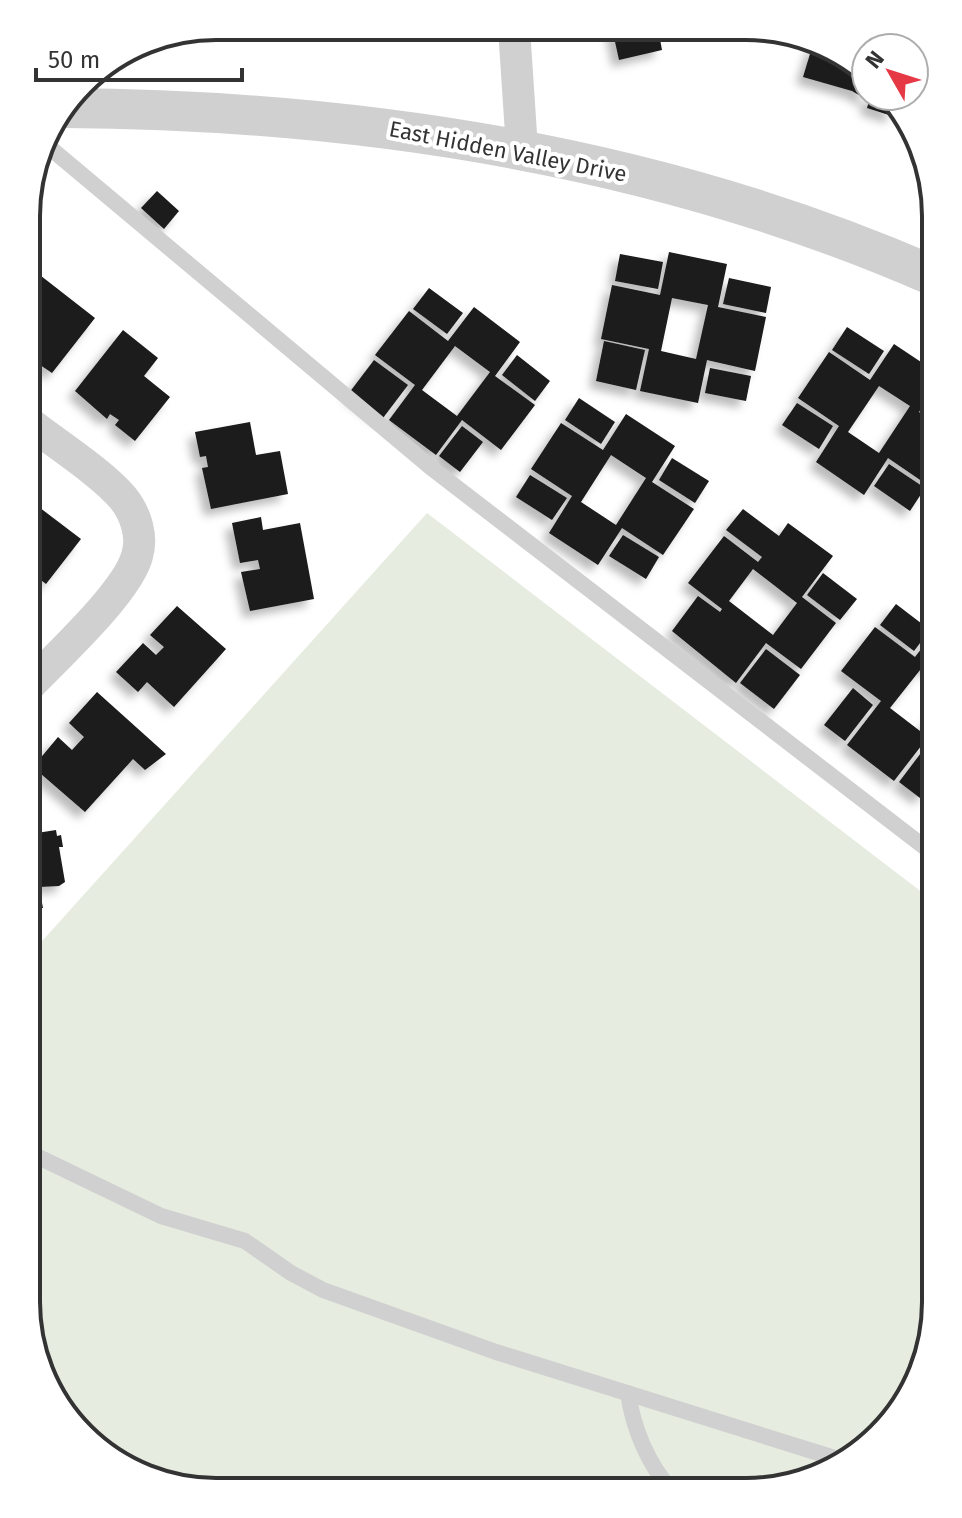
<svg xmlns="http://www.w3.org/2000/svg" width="962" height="1518" font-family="'Fira Sans',sans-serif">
	<defs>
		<filter id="shadow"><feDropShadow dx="-7" dy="7" stdDeviation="4" flood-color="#0004"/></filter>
	</defs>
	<rect width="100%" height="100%" fill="#fff"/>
	<!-- green -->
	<polygon fill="#e6ecdf" points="427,513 936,903 936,1315 897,1417 819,1477 746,1492 192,1490 101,1453 41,1375 26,1302 26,959"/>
	<!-- building -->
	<g fill="#1a1a1a" fill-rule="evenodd" filter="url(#shadow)">
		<polygon points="612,28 658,29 662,50 619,60"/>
		<polygon points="813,44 862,66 866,71 866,96 885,96 895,109 892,116 867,108 869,101 852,91 803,77"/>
		<polygon points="157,191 179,211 164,229 141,208"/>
		<path d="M 669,252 L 727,264 L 718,307 L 766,317 L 755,371 L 707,360 L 698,403 L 640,391 L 649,349 L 601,339 L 612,285 L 660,295 ZM 672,298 L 708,305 L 696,359 L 661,351 Z"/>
		<polygon points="620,254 663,262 658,289 615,281"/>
		<polygon points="27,265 95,318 52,373 27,356 27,338 32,333 27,329"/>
		<polygon points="729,278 771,287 766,313 723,304"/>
		<polygon points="429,288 463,313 447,334 413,309"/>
		<path d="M 474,307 L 520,342 L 495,376 L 535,405 L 501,450 L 462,420 L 436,455 L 389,420 L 415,385 L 375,355 L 409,311 L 448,341 ZM 455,346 L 490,372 L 457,416 L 422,390 Z"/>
		<polygon points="847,327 884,351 869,374 832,350"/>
		<polygon points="123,330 158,358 144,376 170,397 135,441 115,425 119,420 110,414 107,419 75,391"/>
		<polygon points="604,341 645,350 636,390 596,381"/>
		<path d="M 894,344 L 936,372 L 936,387 L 919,412 L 936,424 L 936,476 L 929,486 L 888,458 L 864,495 L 816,462 L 839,426 L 798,398 L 829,352 L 870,380 ZM 879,386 L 910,406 L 879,453 L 848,432 Z"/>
		<polygon points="517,355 550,381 535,401 502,375"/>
		<polygon points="374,360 408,385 383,418 349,393"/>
		<polygon points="710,368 751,376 746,401 705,393"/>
		<polygon points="936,395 936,418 925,410"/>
		<polygon points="579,398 615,422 601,444 565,420"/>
		<polygon points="797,403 833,426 819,449 782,425"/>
		<path d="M 626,414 L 675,446 L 652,482 L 694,509 L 663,555 L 622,528 L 598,565 L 549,533 L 572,496 L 531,469 L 561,423 L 603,450 ZM 611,455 L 646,478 L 616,525 L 581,502 Z"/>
		<polygon points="250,422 256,455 280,451 288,494 211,509 202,468 208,467 206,456 200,457 195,432"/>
		<polygon points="462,426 483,442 460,472 439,456"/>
		<polygon points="672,458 709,481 695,503 659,480"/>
		<polygon points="889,464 925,488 910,511 874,486"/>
		<polygon points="530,475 567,498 552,520 516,497"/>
		<polygon points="27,498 81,539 46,584 27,569"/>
		<path d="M 743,509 L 779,536 L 788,523 L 833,556 L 802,597 L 836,623 L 801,669 L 766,643 L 736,683 L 672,631 L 698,596 L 720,612 L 722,609 L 688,583 L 724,536 L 758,562 L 762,557 L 726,530 ZM 753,569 L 797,603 L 773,635 L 729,601 Z"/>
		<polygon points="261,517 263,530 300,523 314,599 250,611 241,572 260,569 258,560 240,563 232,523"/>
		<polygon points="623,535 659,557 646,579 609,556"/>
		<polygon points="823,573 857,599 840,620 807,595"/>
		<polygon points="896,604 930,630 914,651 880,625"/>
		<polygon points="177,606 226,649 174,707 147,682 138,692 116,672 143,643 156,655 164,647 150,635"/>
		<polygon points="875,627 915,657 936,630 936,674 924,665 890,708 920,731 936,711 936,743 928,737 894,781 847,745 881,701 841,671"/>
		<polygon points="766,649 800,675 774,709 740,683"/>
		<polygon points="853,688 873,705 845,741 824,725"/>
		<polygon points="97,692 166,754 145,770 133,759 85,812 33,767 58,737 72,750 84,737 69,723"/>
		<polygon points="927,745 936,752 936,777 920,798 899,782"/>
		<polygon points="56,830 57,836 61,835 63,847 59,847 65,882 59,886 39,887 43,908 30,909 32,920 27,921 27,842 39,840 37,833"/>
	</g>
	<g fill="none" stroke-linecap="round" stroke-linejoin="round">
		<!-- service -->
		<g stroke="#d0d0d0" stroke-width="16">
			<polyline points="43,142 434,470 936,856"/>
			<polyline points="933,511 936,507"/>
			<polyline points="26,1151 161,1216 245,1241 291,1273 323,1290 496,1352 841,1460"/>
			<path d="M 628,1393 C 633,1428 648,1465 673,1492"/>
		</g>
		<!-- minor -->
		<g stroke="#d0d0d0" stroke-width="32">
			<polyline points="514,28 522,149"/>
			<path d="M 27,688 C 55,658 127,593 137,556 C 143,537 136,514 123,498 C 102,473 55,443 27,421"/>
		</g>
		<!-- tertiary -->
		<path stroke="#d0d0d0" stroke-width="40" d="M 64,108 C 362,110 661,156 936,277"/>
	</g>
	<g text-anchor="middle" stroke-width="8" stroke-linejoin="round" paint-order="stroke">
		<!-- street labels -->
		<g font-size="22" fill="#333" stroke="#fff">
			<text transform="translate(508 151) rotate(11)" y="8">East Hidden Valley Drive</text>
		</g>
	</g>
	<!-- crop -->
	<path d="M0 0H962V1518H0ZM216 40H746A176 176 0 0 1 922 216V1302A176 176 0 0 1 746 1478H216A176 176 0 0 1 40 1302V216A176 176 0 0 1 216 40Z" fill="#fff" fill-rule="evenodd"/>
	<path fill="none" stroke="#333" stroke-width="4" d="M216 40H746A176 176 0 0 1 922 216V1302A176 176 0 0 1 746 1478H216A176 176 0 0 1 40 1302V216A176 176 0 0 1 216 40Z"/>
	<!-- north arrow -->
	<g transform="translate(890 72) rotate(309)"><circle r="38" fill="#ffffff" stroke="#adadad" stroke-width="2"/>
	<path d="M0-6L14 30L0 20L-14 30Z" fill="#e63946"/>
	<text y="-12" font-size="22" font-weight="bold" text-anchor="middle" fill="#333333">N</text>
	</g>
	<!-- scale -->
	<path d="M36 68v12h206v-12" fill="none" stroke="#333333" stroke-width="4"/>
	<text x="48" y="68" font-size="24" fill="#333333" stroke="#ffffff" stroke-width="6" paint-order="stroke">50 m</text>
</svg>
